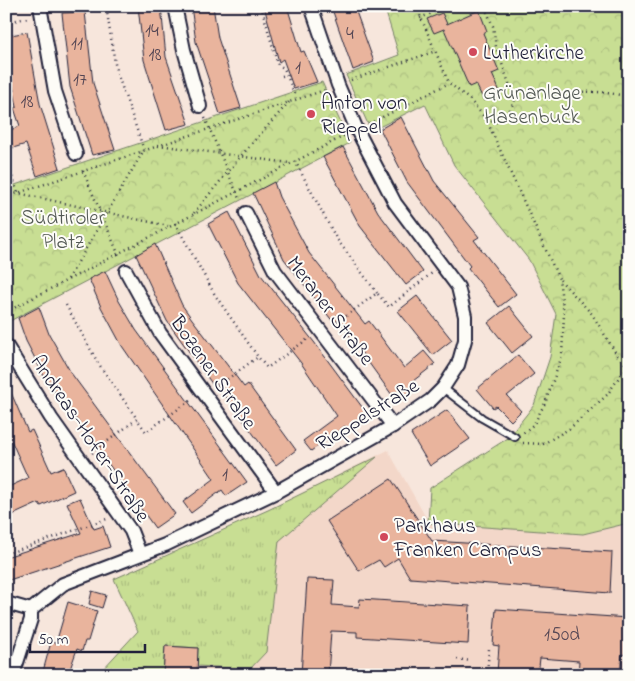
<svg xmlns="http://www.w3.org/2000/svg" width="635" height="681" font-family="'Indie Flower',sans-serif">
	<defs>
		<pattern id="grass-tufts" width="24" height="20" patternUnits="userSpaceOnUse" patternTransform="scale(1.25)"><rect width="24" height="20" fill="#c8de93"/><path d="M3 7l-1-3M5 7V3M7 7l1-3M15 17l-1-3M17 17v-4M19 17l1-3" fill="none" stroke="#acbe80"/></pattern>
		<pattern id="forest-crowns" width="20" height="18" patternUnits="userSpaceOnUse" patternTransform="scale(1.25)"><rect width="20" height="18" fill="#c8de93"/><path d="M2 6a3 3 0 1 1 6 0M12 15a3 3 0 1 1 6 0" fill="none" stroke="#acbe80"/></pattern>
	</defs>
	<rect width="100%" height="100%" fill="#f7e6dc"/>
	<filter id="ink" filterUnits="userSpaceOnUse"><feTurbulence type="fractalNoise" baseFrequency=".02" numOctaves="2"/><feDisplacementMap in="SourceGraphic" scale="10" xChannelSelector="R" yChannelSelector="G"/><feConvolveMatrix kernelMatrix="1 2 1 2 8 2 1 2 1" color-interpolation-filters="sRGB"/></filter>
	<g filter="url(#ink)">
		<!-- built -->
		<polygon fill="#f3d7c9" points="388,450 429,523 583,534 629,523 629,675 102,675 102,670 138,631 114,579 268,510"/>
		<!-- grass -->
		<polygon fill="url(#grass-tufts)" stroke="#758067" points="377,457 279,541 266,652 250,669 197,666 198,648 165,646 163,675 102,675 102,670 138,631 114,579 268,510"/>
		<!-- forest -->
		<g fill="url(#forest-crowns)" stroke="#758067">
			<polygon points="384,6 629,6 629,523 583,534 428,523 430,488 508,438 534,405 550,357 556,314 529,260 454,165 425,104 371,131 346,75 399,55"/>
			<polygon points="322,82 350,143 6,323 6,188"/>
		</g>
		<!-- building -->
		<g fill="#e9b49d" stroke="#22223b">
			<polygon points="138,6 161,6 166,57 189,124 166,130 144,60"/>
			<polygon points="191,6 213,6 218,38 241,108 220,114 196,42"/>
			<polygon points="264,6 287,6 301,52 304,51 317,82 294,89 283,59 279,62"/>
			<polygon points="331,6 354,6 374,62 353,70"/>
			<polygon points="479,10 487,31 483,33 499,71 492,74 501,94 484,101 476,84 469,87 444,29 434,33 427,19 442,13 447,24"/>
			<polygon points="85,12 93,83 115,150 92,155 70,87 62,13"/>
			<polygon points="27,32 40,104 60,168 37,176 26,144 13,148 8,131 20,126 14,108 17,107 6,48 6,36"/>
			<polygon points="401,117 434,181 479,237 474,240 516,294 499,307 468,268 470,266 407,182 380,129"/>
			<polygon points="343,147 378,212 423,272 406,285 360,226 323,157"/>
			<polygon points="274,182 279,197 309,253 365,324 369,321 404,368 424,351 435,364 413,381 417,387 397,402 338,320 334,323 284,259 253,193"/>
			<polygon points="229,212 261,275 314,342 368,415 347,430 345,426 311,451 303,441 337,416 301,363 238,283 208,224"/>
			<polygon points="155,244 182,305 192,319 244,387 248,384 296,450 276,465 216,383 213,385 167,321 136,255"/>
			<polygon points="105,271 119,301 136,330 247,482 226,496 222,490 191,513 183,502 214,479 122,346 101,307 89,279"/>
			<polygon points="417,296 452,340 433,355 398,311"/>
			<polygon points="509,306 533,336 512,353 488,323"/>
			<polygon points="39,307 49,334 71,373 175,514 155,528 107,462 108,461 46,380 26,341 18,318"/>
			<polygon points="518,355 534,374 507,396 521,411 511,421 496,406 493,408 477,389"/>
			<polygon points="6,381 28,432 32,430 51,472 63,467 74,491 41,506 39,503 6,518 6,488 28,478 6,429"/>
			<polygon points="447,410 470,439 430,466 411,434"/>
			<polygon points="391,479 432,541 612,552 610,593 410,578 398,558 384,567 379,560 359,571 327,521"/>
			<polygon points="80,498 94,529 103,526 110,547 6,581 6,557 81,533 67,503"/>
			<polygon points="307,579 334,580 332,605 359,607 360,599 470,606 468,644 357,637 357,632 331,631 328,675 301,675"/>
			<polygon points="92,591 106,595 102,608 89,604"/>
			<polygon points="68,602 97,611 88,641 85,641 82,651 77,649 68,675 42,675 51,642 56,643"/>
			<polygon points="496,609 628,618 629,652 622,655 620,675 578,675 579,661 540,658 538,675 497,673 499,646 493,645"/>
			<polygon points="165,646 198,648 197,675 163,675"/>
		</g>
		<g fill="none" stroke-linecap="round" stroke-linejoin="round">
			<defs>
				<polyline id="service" points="443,388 482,418 515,437"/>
				<g id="minor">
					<polyline points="40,6 55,91 76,154"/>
					<polyline points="175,6 184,50 200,106"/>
					<polyline points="246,213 275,271 393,426"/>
					<polyline points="126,271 160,333 276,492"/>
					<polyline points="6,345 51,418 131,531 140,554"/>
					<polyline points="6,603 31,610"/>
					<polyline points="31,610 63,584 165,545 276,492 393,426 431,400 443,388 458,365 465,340 465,316 458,287 395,203 357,130 338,85 311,6"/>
					<polyline points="13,675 31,619 31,610"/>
				</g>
			</defs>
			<!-- service casing -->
			<use href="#service" stroke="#22223b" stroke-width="10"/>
			<!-- minor casing -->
			<use href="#minor" stroke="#22223b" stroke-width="16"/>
			<!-- path -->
			<g stroke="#22223b" stroke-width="2.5" stroke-dasharray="1 4" stroke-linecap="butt">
				<polyline points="261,6 278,65 284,68 296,98"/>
				<polyline points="416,6 449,83 470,100 486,119 559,279 564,314 562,356 545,403 534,424 523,433"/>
				<polyline points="479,6 486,10 493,26 496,47 515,100"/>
				<polyline points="54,8 63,6"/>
				<polyline points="420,18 450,6"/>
				<polyline points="6,22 28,18"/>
				<polyline points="282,76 287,75"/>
				<polyline points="351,80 436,51"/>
				<polyline points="205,118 240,201"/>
				<path d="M 486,119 L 496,122 L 505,119 L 515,100 C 554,93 590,87 629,97"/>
				<polyline points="369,124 449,83"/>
				<polyline points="158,145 289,163"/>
				<polyline points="6,158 18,193 168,226"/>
				<polyline points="295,161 336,238 377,293"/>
				<polyline points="83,171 120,258"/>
				<polyline points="6,197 325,90"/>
				<polyline points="194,213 240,157 290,101"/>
				<polyline points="175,223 215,295 258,357"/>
				<polyline points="68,279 144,150 116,70 106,6"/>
				<polyline points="560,280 592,314 617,355 627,366 629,388"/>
				<polyline points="66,305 98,363 137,419"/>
				<polyline points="6,312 344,136"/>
				<polyline points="334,325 377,293 389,307 432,273"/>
				<polyline points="215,388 258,357 267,368 309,338"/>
				<polyline points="523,443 543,444 569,429 607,395 627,366 629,313"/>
				<polyline points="92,453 137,419 146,432 191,400"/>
				<polyline points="6,554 107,519"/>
				<polyline points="457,659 471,661"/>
				<polyline points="487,674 503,675"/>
				<polyline points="470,675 471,670"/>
				<polyline points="487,675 489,649"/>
			</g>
			<!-- service -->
			<use href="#service" stroke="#fdfcf7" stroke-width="6"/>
			<!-- minor -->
			<use href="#minor" stroke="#fdfcf7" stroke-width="12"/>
		</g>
	</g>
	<!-- markers -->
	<g fill="#d1495b" stroke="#fdfcf7" stroke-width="2">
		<circle cx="473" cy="52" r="5"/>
		<circle cx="311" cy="114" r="5"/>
		<circle cx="384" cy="537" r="5"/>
	</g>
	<g text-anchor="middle" stroke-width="4" stroke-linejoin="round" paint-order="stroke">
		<!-- number labels -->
		<g font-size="19" fill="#544654">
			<text x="152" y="36">14</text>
			<text x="350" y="39">4</text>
			<text x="77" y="49">11</text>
			<text x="155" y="60">18</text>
			<text x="298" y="73">1</text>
			<text x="80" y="85">17</text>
			<text x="27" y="107">18</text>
			<text x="225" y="480">1</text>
			<text x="562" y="640">150d</text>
		</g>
		<!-- poi labels -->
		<g font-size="21" fill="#22223b" stroke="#fdfcf7" text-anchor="start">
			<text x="483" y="59">Lutherkirche</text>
			<text x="321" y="109">Anton von<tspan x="321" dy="24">Rieppel</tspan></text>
			<text x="394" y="532">Parkhaus<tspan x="394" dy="24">Franken Campus</tspan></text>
		</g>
		<!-- park labels -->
		<g font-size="21" fill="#545a55" stroke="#fdfcf7">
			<text x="532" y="99">Grünanlage<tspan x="532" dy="24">Hasenbuck</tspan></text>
			<text x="63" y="224">Südtiroler<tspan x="63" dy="24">Platz</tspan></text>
		</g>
		<!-- street labels -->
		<g font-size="21" fill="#22223b" stroke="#fdfcf7">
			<text transform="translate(331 310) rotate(53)" y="7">Meraner Straße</text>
			<text transform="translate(214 372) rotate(55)" y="7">Bozener Straße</text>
			<text transform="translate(367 414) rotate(-32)" y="7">Rieppelstraße</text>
			<text transform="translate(91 438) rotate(56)" y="7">Andreas-Hofer-Straße</text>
		</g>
	</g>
	<!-- margin -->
	<rect width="635" height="681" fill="none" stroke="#fdfcf7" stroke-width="25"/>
	<rect x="12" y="12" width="610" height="656" fill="none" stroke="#22223b" stroke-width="2" filter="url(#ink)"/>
	<!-- scale -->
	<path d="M30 644v8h115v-8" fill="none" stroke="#22223b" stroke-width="2.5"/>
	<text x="38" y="644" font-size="15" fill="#22223b" stroke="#fdfcf7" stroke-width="4" paint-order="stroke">50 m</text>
</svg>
